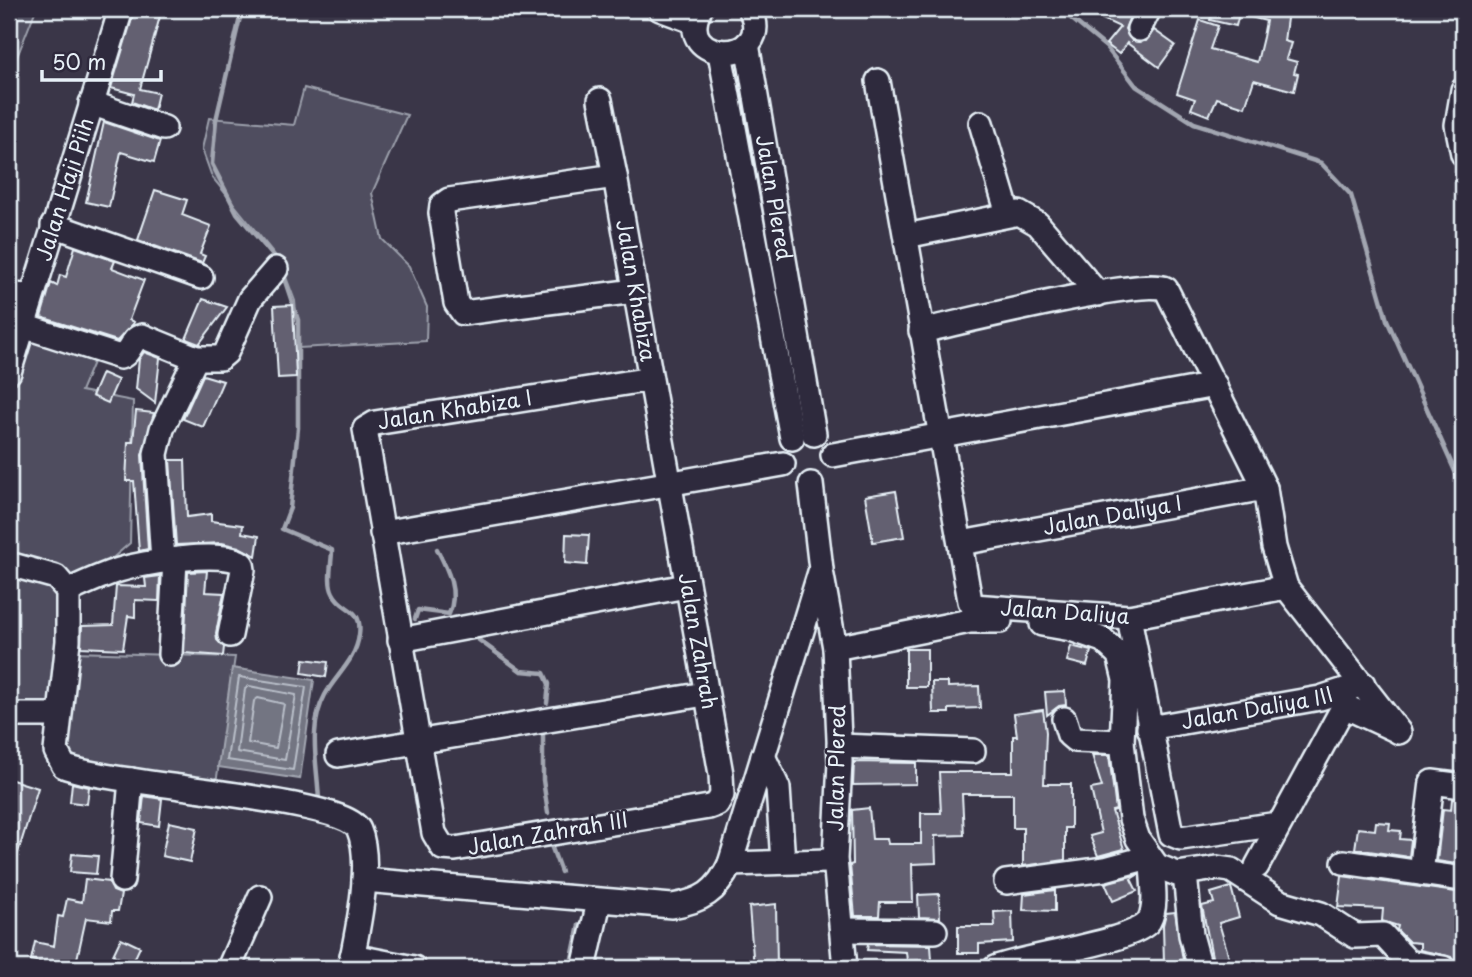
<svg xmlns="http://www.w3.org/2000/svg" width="1472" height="977" font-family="'Playpen Sans',sans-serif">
	<rect width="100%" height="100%" fill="#3a3648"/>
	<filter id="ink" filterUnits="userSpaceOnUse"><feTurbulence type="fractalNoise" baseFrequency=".0143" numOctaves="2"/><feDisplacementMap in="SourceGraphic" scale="14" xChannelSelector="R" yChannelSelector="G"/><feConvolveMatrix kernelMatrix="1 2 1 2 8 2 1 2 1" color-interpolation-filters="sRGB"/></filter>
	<g filter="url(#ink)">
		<!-- green -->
		<g fill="#504e5f" stroke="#9ca0ac" stroke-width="2">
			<polygon points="9,9 36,9 9,77"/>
			<polygon points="304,88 407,115 372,193 382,239 409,266 427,307 426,341 299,348 295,301 280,261 212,177 202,149 209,118 294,125"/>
			<polygon points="41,323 99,348 81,391 133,401 130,543 71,594 75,652 235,657 215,790 63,761 50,716 9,707 9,378 14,379"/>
		</g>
		<!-- water -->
		<polygon fill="#737482" stroke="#a2a6b1" stroke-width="2" points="232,668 314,680 300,779 218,767"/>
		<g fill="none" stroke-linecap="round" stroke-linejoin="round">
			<!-- shore -->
			<g stroke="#b9bfc9" stroke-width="2">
				<polygon points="239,677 306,687 293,770 227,760"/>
				<polygon points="249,686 296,695 285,760 237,752 245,689"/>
				<polygon points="258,698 284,704 276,748 248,743 254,701"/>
			</g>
			<!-- stream -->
			<g stroke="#a2a6b1" stroke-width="4.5">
				<polyline points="242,9 216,120 212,164 237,213 279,263"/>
				<polyline points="1052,9 1067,15 1106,47 1136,86 1194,123 1321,163 1351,195 1387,320 1463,489"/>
				<path d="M 283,275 L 298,320 L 298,428 L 290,508 L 282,529 L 332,550 C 332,562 327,582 333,593 C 342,612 363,606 359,635 C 356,660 336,675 325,695 C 307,728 318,766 319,802"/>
				<path d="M 415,619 L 418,610 L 449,614 C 459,592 448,570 437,549"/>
				<polyline points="472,635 521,671 544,673 549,684 547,703"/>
				<polyline points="543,727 543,780 548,813"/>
				<polyline points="549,840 561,872"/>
				<polyline points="570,968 579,925"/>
			</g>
		</g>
		<!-- building -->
		<g fill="#636171" stroke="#e8f1f8" stroke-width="2">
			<polygon points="135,9 162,9 140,89 158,93 154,110 132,102 134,94 111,88"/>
			<polygon points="1081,9 1133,9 1125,29 1132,41 1146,41 1154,30 1175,45 1159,67 1127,43 1119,54 1106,44 1120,27"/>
			<polygon points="1213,9 1288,11 1284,41 1291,43 1286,59 1297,62 1294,73 1298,74 1294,91 1254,80 1245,107 1217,98 1209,116 1191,109 1195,99 1177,93 1200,20 1218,26 1210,49 1257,62 1263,37 1266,21 1239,14 1236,26 1210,20"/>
			<polygon points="104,122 160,141 154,162 121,152 109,207 86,202"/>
			<polygon points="155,190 187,200 182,215 211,226 200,254 205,256 202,263 138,240"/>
			<polygon points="75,247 115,261 112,268 144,280 129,320 134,322 133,324 117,341 41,317 51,283 57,286 60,275 66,277"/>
			<polygon points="203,299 227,307 199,344 186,339"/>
			<polygon points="293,305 296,377 278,378 274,306"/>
			<polygon points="144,352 160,358 155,403 136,389 139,359"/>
			<polygon points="102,373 118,380 108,403 92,396"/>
			<polygon points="203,375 223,381 203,427 183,419"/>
			<polygon points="136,411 154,413 142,455 148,549 139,551 134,481 126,481 128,442 133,442"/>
			<polygon points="170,460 185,460 187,517 211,514 211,521 243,525 242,533 259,536 256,556 239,547 222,543 176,545"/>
			<polygon points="896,491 904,537 873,542 865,496"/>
			<polygon points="566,534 589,535 587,565 565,563"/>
			<polygon points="207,571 205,592 224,593 216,633 217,640 224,647 223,656 184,653 188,572"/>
			<polygon points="160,576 159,601 135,600 135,617 128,616 123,649 81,647 82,626 113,625 116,586 146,587 145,578"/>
			<polygon points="1071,646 1091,651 1087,666 1067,661"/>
			<rect x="906" y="649" width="21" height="38"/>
			<polygon points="304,659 328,662 326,677 302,673"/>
			<polygon points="932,682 948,682 948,687 979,686 980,708 949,709 949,713 933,713"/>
			<polygon points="1065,691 1066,705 1059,706 1047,715 1045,692"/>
			<polygon points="1043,710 1046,732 1044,784 1071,784 1071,828 1065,828 1065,860 1023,866 1023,828 1013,828 1013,794 962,794 964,835 935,836 936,863 912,864 913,902 880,902 879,916 855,916 850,865 853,864 852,810 869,808 872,839 887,839 888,844 921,844 921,813 941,813 939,772 1013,772 1013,736 1017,736 1014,714"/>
			<polygon points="1092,755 1109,755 1116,810 1112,811 1124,849 1098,856 1090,836 1101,833 1091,789 1102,787"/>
			<polygon points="854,762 916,763 916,784 853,785"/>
			<polygon points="9,779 38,788 12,872 9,871"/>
			<polygon points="72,783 89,787 87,804 70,802"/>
			<polygon points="144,796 162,799 159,826 141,823"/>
			<polygon points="1452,799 1463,800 1463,865 1437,861 1443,809 1451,810"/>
			<polygon points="169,822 197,828 190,862 162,856"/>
			<polygon points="1376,822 1390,823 1389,830 1401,831 1400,839 1411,840 1409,857 1355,849 1358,828 1375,830"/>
			<polygon points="72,854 98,856 96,874 70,872"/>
			<polygon points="1139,874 1131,879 1137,891 1113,901 1105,883"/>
			<polygon points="1342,876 1463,893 1463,968 1457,968 1451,957 1420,950 1420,943 1409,942 1397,930 1398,926 1382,921 1383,909 1338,907"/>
			<polygon points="85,879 109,882 113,891 121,894 118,911 112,911 111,921 86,918 75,968 49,968 50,964 31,960 35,942 54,946 58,916 63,917 67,899 82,902"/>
			<polygon points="1231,887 1239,917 1219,923 1229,957 1213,962 1202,906 1214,903 1211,893"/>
			<polygon points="1055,890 1055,911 1023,910 1024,894"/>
			<polygon points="939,894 940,918 919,917 918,895"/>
			<polygon points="776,904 777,968 754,968 749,907"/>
			<polygon points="1012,911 1013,942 979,944 979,953 958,953 958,926 995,926 994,912"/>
			<polygon points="1175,912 1183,960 1164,963 1163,925 1166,913"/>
			<polygon points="121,938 140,947 132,964 113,955"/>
			<polygon points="868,944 931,945 932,960 907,961 906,952 867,950"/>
		</g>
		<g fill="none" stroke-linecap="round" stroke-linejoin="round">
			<defs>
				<g id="minor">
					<polyline points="660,9 695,22"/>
					<path d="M 700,9 C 671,65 778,67 750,9"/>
					<polyline points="1139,29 1149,9"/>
					<path id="s1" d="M 747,44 L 814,434"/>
					<polyline points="720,53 792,438"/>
					<path id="s2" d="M 878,81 L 970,601 L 973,606 L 1129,617 L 1286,587"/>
					<polyline points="1463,90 1457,125 1463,154"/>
					<path id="s3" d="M 600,100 L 615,176 L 721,774 L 722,795 L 717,804 L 709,807 L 455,849 L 443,848 L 434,833 L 365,429 L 375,423 L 651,379"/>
					<polyline points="91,103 164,128"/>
					<polyline points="981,123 1008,214"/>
					<polyline points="615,176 449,200 442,205 441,213 456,303 463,313 635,291"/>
					<polyline points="53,225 201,277"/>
					<polyline points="906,236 1019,213 1038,224 1098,294"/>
					<polyline points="9,294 31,297"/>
					<path d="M 23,326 L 120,357 C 132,353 130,339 142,336 L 196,358 L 220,358 L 226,353 L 250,299 L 276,269"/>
					<path d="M 921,331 C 959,323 1141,277 1166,289 L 1265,488 L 1274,547 L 1286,587 L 1399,732"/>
					<path id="s4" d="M 9,372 L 121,9"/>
					<polyline points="833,455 1215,385"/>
					<polyline points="382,533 783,464"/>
					<path id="s5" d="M 961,543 L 1265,488"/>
					<polyline points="163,561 156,454 162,429 196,358"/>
					<path d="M 9,564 L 56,577 L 68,591 L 68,641 L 56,751 L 64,766 C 109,785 346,798 359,830 C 373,863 357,933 350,968"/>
					<polyline points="822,576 835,648 840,762 835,859 845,968"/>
					<path d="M 68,591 C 85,583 102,575 119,570 C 141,563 227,548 242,564 L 243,570 L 230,635"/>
					<polyline points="1129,617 1171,834 1181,838 1278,824"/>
					<polyline points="1042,624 1071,629 1103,640 1119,655 1125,680 1122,742 1131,819 1138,839 1157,866 1177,874 1217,868 1231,870 1280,902 1321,914 1355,936 1383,935 1408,962 1443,968"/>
					<polyline points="400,640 686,586"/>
					<polyline points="835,648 970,621 1000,621"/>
					<polyline points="170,654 175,560"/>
					<polyline points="1344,706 1396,730"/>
					<polyline points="9,715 59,715"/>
					<polyline points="1064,719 1069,735 1075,740 1122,742"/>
					<path id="s6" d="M 1149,728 L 1320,698 L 1363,684"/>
					<polyline points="839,746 973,751"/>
					<polyline points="338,755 705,694"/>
					<polyline points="763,756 778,788 783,862"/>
					<polyline points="1344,862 1463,879"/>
					<polyline points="730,864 827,861"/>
					<polyline points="1257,866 1344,706 1345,692"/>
					<polyline points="1421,873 1432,782 1463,786"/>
					<polyline points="1185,874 1191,935 1200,968"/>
					<polyline points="122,880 131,780"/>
					<path d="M 364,880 L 672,906 C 702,901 717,892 730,864 L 821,569 L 811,484"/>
					<polyline points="1006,882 1105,869 1149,857"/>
					<polyline points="842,930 935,931"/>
					<polyline points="352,956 414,968"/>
					<polyline points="229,968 260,897"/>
					<polyline points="584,968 599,902"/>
					<path d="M 995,968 C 1024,956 1135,942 1149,921 C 1158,906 1152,878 1152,862"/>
				</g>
			</defs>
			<!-- minor casing -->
			<use href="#minor" stroke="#e8f1f8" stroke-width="28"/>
			<!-- minor -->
			<use href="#minor" stroke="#2f2a3d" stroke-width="23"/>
		</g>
	</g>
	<g text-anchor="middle" stroke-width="5" stroke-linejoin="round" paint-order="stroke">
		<!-- street labels -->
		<g font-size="21" fill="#e8f1f8" stroke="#2f2a3d">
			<text dy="7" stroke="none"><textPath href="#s4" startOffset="191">Jalan Haji Piih</textPath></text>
			<text dy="7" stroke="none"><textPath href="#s1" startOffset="156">Jalan Plered</textPath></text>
			<text dy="7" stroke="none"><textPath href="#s3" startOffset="194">Jalan Khabiza</textPath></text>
			<text dy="7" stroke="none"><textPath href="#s3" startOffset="1514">Jalan Khabiza I</textPath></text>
			<text dy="7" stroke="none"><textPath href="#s5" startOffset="154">Jalan Daliya I</textPath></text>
			<text dy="7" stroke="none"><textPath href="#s2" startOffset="626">Jalan Daliya</textPath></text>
			<text dy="7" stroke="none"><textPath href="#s3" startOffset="550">Jalan Zahrah</textPath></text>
			<text dy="7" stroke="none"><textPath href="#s6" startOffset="110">Jalan Daliya III</textPath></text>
			<text transform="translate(837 768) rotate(-89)" y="7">Jalan Plered</text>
			<text transform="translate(548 834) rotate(-10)" y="7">Jalan Zahrah III</text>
		</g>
	</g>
	<!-- margin -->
	<rect width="1472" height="977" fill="none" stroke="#2f2a3d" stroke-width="35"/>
	<rect x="18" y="18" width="1437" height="942" fill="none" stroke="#e8f1f8" stroke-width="2.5" filter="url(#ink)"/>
	<!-- scale -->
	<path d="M42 70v10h119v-10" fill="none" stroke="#e8f1f8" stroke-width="3.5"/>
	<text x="52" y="70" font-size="21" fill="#e8f1f8" stroke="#2f2a3d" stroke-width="5" paint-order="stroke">50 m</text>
</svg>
